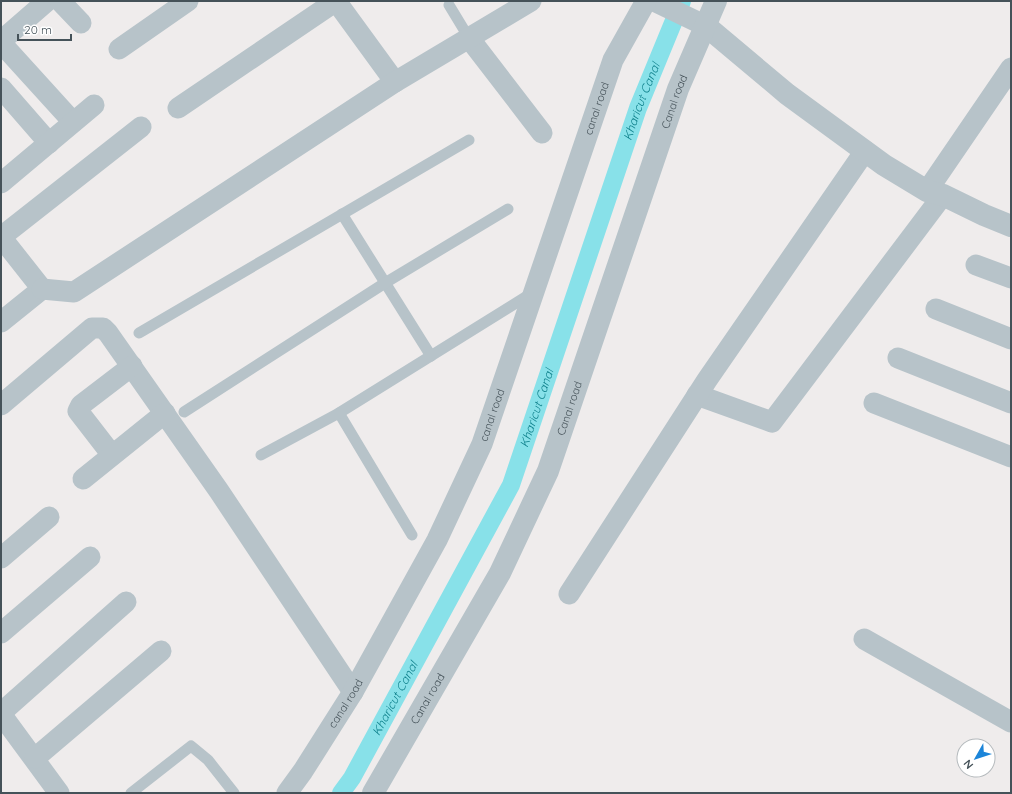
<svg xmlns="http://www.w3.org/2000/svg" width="1012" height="794" font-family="Quicksand,sans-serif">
	<rect width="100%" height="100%" fill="#efecec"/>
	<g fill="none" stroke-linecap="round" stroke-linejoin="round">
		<!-- canal -->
		<path stroke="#88e1e9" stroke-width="18" id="s1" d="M 341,793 L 352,778 L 511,485 L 638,108 L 682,1"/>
		<!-- service -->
		<g stroke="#b7c3c9" stroke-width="11">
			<polyline points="449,5 469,38"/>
			<polyline points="342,214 431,356"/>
			<polyline points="139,333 469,140"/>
			<polyline points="184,412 385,283 508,209"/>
			<polyline points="339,413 412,535"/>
			<polyline points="261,455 339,413 532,293"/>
			<polyline points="131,793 191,746 208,760 234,793"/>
		</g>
		<!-- minor -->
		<g stroke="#b7c3c9" stroke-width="21">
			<polyline points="47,1 8,35 3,42 4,46 73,122"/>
			<polyline points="60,1 81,23"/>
			<polyline points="654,1 706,26"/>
			<polyline points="469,38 542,133"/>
			<polyline points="119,49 188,1"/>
			<polyline points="1,88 49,143"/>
			<polyline points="178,108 336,1 395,82"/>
			<polyline points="1,183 94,105"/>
			<polyline points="927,191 1011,68"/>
			<polyline points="1,237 141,127"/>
			<polyline points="1,237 42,289 1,322"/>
			<polyline points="976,265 1011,278"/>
			<polyline points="42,289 74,292 395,82 531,1"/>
			<polyline points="936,309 1011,339"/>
			<polyline points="898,358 1011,403"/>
			<polyline points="697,395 772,422 943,195"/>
			<polyline points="874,403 1011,457"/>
			<polyline points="1,405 92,328 103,328 108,333 219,491 353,692"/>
			<polyline points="112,455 78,411 81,405 132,366"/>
			<polyline points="83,479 165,413"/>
			<polyline points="1,558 49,517"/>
			<polyline points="569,594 707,380 865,151"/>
			<polyline points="1,633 90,557"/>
			<polyline points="864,639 1011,722"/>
			<polyline points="1,713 126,602"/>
			<polyline points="1,714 59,793"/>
			<polyline points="35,758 161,651"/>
			<path id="s2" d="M 287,793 L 303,771 L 353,692 L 437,540 L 482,444 L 613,60 L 646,1"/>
		</g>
		<!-- tertiary -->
		<g stroke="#b7c3c9" stroke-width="22">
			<polyline points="706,26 787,94 884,165 927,191 943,195 984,215 1011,226"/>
			<path id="s3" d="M 373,793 L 500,573 L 548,471 L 678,89 L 716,1"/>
		</g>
	</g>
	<g text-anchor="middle" stroke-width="3" stroke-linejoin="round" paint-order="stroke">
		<!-- street labels -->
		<g font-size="11" fill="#455259" stroke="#fff">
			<text dy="4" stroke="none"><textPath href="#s3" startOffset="757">Canal road</textPath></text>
			<text dy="4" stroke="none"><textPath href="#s2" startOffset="755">canal road</textPath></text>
			<text dy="4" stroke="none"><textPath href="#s3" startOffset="433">Canal road</textPath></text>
			<text dy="4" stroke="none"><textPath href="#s2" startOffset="431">canal road</textPath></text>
			<text dy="4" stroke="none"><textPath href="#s3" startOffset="109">Canal road</textPath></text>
			<text dy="4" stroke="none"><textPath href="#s2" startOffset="107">canal road</textPath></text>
		</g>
		<!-- water labels -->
		<g font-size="12" font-style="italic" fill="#0f818c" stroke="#fff">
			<text dy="4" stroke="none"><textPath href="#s1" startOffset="757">Kharicut Canal</textPath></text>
			<text dy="4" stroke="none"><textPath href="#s1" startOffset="433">Kharicut Canal</textPath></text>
			<text dy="4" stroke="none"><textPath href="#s1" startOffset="109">Kharicut Canal</textPath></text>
		</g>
	</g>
	<!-- border -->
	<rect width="1012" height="794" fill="none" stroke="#455259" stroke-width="4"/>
	<!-- north arrow -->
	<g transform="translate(976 758) rotate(231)"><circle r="19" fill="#ffffff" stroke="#b5babd"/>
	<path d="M0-3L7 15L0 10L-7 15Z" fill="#1c85d9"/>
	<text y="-6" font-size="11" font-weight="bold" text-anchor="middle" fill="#455259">N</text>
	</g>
	<!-- scale -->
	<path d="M18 34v6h53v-6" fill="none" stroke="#455259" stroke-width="2"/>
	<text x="24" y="34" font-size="12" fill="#455259" stroke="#ffffff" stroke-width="3" paint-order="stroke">20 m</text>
</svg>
